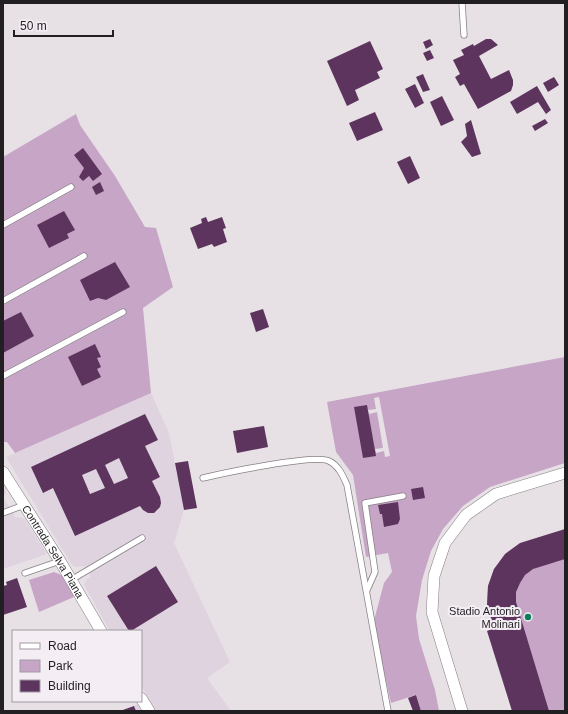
<svg xmlns="http://www.w3.org/2000/svg" width="568" height="714" font-family="Arial,sans-serif">
	<rect width="100%" height="100%" fill="#e7e1e6"/>
	<!-- built -->
	<g fill="#dfd3df">
		<polygon points="151,393 169,433 184,510 174,543 230,662 207,678 231,711 120,711 134,706 148,698 141,685 141,631 110,631 84,585 87,579 91,577 84,566 76,567 72,565 6,457"/>
		<polygon points="3,481 7,486 4,498 15,517 24,518 47,554 3,569"/>
	</g>
	<!-- green -->
	<g fill="#c7a5c6" fill-rule="evenodd">
		<polygon points="76,114 80,125 115,176 145,227 156,228 173,287 143,308 151,393 15,453 7,442 3,442 3,157"/>
		<path d="M 565,357 L 565,463 L 490,487 L 463,506 L 443,529 L 431,551 L 422,580 L 416,616 L 419,639 L 435,690 L 439,711 L 421,711 L 416,695 L 391,703 L 373,624 L 384,583 L 392,572 L 388,553 L 366,557 L 353,475 L 336,452 L 327,402 ZM 379,397 L 390,456 L 385,457 L 384,451 L 376,453 L 375,449 L 383,448 L 377,412 L 369,414 L 368,410 L 376,409 L 374,398 Z"/>
		<polygon points="565,529 565,711 519,711 487,605 488,586 494,569"/>
		<path d="M 54,572 C 69,577 69,582 74,597 L 39,612 L 29,580 Z"/>
	</g>
	<!-- building -->
	<g fill="#5d345d" fill-rule="evenodd">
		<polygon points="430,39 433,45 426,49 423,42"/>
		<polygon points="486,39 491,39 498,45 479,56 491,79 509,70 513,80 513,85 511,91 478,109 464,84 460,86 455,77 460,74 453,60 464,55 461,50 473,44 474,46"/>
		<polygon points="370,41 383,69 377,72 380,78 355,90 359,100 347,106 327,61"/>
		<polygon points="430,50 434,58 427,61 423,53"/>
		<polygon points="423,74 430,90 423,92 416,77"/>
		<polygon points="554,77 559,85 548,92 543,83"/>
		<polygon points="415,84 424,103 415,108 405,89"/>
		<polygon points="537,86 551,110 546,114 538,102 517,114 510,102"/>
		<polygon points="442,96 454,120 441,126 430,102"/>
		<polygon points="375,112 383,130 357,141 349,123"/>
		<polygon points="545,119 548,123 535,131 532,126"/>
		<polygon points="471,120 481,154 472,157 461,142 467,136 465,124"/>
		<polygon points="83,148 102,174 93,181 89,176 83,181 79,177 84,168 74,155"/>
		<polygon points="410,156 420,178 408,184 397,162"/>
		<polygon points="100,182 104,191 96,195 92,187"/>
		<polygon points="64,211 75,230 67,234 69,238 49,248 37,225"/>
		<polygon points="206,217 208,222 222,217 226,228 223,229 227,242 214,247 212,244 198,249 190,228 202,223 201,219"/>
		<polygon points="115,262 130,287 106,300 98,298 90,301 80,280"/>
		<polygon points="263,309 269,327 256,332 250,313"/>
		<polygon points="21,312 34,336 3,353 3,321"/>
		<polygon points="95,344 101,357 97,358 101,367 97,369 101,377 82,386 68,357"/>
		<polygon points="367,405 376,456 363,458 354,407"/>
		<path d="M 145,414 L 158,440 L 145,446 L 160,477 L 152,481 L 160,497 L 161,503 L 160,507 L 154,513 L 148,513 L 143,510 L 140,506 L 75,536 L 53,488 L 43,493 L 31,467 ZM 119,458 L 128,478 L 114,484 L 105,465 ZM 96,469 L 105,488 L 90,494 L 82,475 Z"/>
		<polygon points="264,426 268,447 237,453 233,431"/>
		<polygon points="188,461 197,508 184,510 175,463"/>
		<polygon points="423,487 425,498 413,500 411,489"/>
		<polygon points="398,502 400,519 398,524 384,527 382,514 380,514 378,505"/>
		<polygon points="565,529 565,559 533,569 525,575 520,583 516,592 516,602 549,711 512,711 487,631 494,628 487,605 488,586 494,569 505,554 520,543"/>
		<polygon points="156,566 178,602 131,631 129,631 107,596"/>
		<polygon points="17,578 27,607 3,615 3,586 7,585 6,582"/>
		<polygon points="416,695 421,711 413,711 408,698"/>
		<polygon points="134,706 136,711 120,711"/>
	</g>
	<g fill="none" stroke-linecap="round" stroke-linejoin="round">
		<defs>
			<g id="service">
				<polyline points="462,3 464,35"/>
				<polyline points="3,225 71,187"/>
				<polyline points="3,301 84,256"/>
				<polyline points="3,376 123,312"/>
				<path d="M 203,478 C 224,473 314,454 329,461 C 339,466 343,476 347,485 L 388,711"/>
				<polyline points="3,513 24,505"/>
				<polyline points="25,573 60,561"/>
				<polyline points="71,580 142,538"/>
				<polyline points="367,590 375,572 365,503 403,496"/>
			</g>
			<g id="minor">
				<path id="s1" d="M 3,472 L 60,561 L 101,631"/>
				<polyline points="141,698 149,711"/>
				<polyline points="462,711 432,612 434,576 445,543 466,515 496,494 565,473"/>
			</g>
		</defs>
		<!-- service casing -->
		<use href="#service" stroke="#858085" stroke-width="7"/>
		<!-- minor casing -->
		<use href="#minor" stroke="#858085" stroke-width="12"/>
		<!-- service -->
		<use href="#service" stroke="#fff" stroke-width="5.5"/>
		<!-- minor -->
		<use href="#minor" stroke="#fff" stroke-width="11"/>
	</g>
	<!-- markers -->
	<circle fill="#0b7f5c" stroke="#f4eef4" stroke-width="1.5" cx="528" cy="617" r="4"/>
	<g text-anchor="middle" stroke-width="4" stroke-linejoin="round" paint-order="stroke">
		<!-- street labels -->
		<g font-size="11" fill="#221f22" stroke="#f4eef4">
			<text dy="4" stroke="none"><textPath href="#s1" startOffset="94">Contrada Selva Piana</textPath></text>
		</g>
		<!-- poi labels -->
		<g font-size="11" fill="#221f22" stroke="#f4eef4" text-anchor="end">
			<text x="520" y="615">Stadio Antonio<tspan x="520" dy="13">Molinari</tspan></text>
		</g>
	</g>
	<!-- border -->
	<rect width="568" height="714" fill="none" stroke="#221f22" stroke-width="8"/>
	<!-- legend -->
	<rect x="12" y="630" width="130" height="72" fill="#f4eef4" stroke="#a09ba0"/>
	<rect x="20" y="643" width="20" height="6" fill="#ffffff" stroke="#a09ba0"/>
	<text x="48" y="650" font-size="12" fill="#221f22">Road</text>
	<rect x="20" y="660" width="20" height="12" fill="#c7a5c6" stroke="#a09ba0"/>
	<text x="48" y="670" font-size="12" fill="#221f22">Park</text>
	<rect x="20" y="680" width="20" height="12" fill="#5d345d" stroke="#a09ba0"/>
	<text x="48" y="690" font-size="12" fill="#221f22">Building</text>
	<!-- scale -->
	<path d="M14 30v6h99v-6" fill="none" stroke="#221f22" stroke-width="2"/>
	<text x="20" y="30" font-size="12" fill="#221f22" stroke="#f4eef4" stroke-width="3" paint-order="stroke">50 m</text>
</svg>
